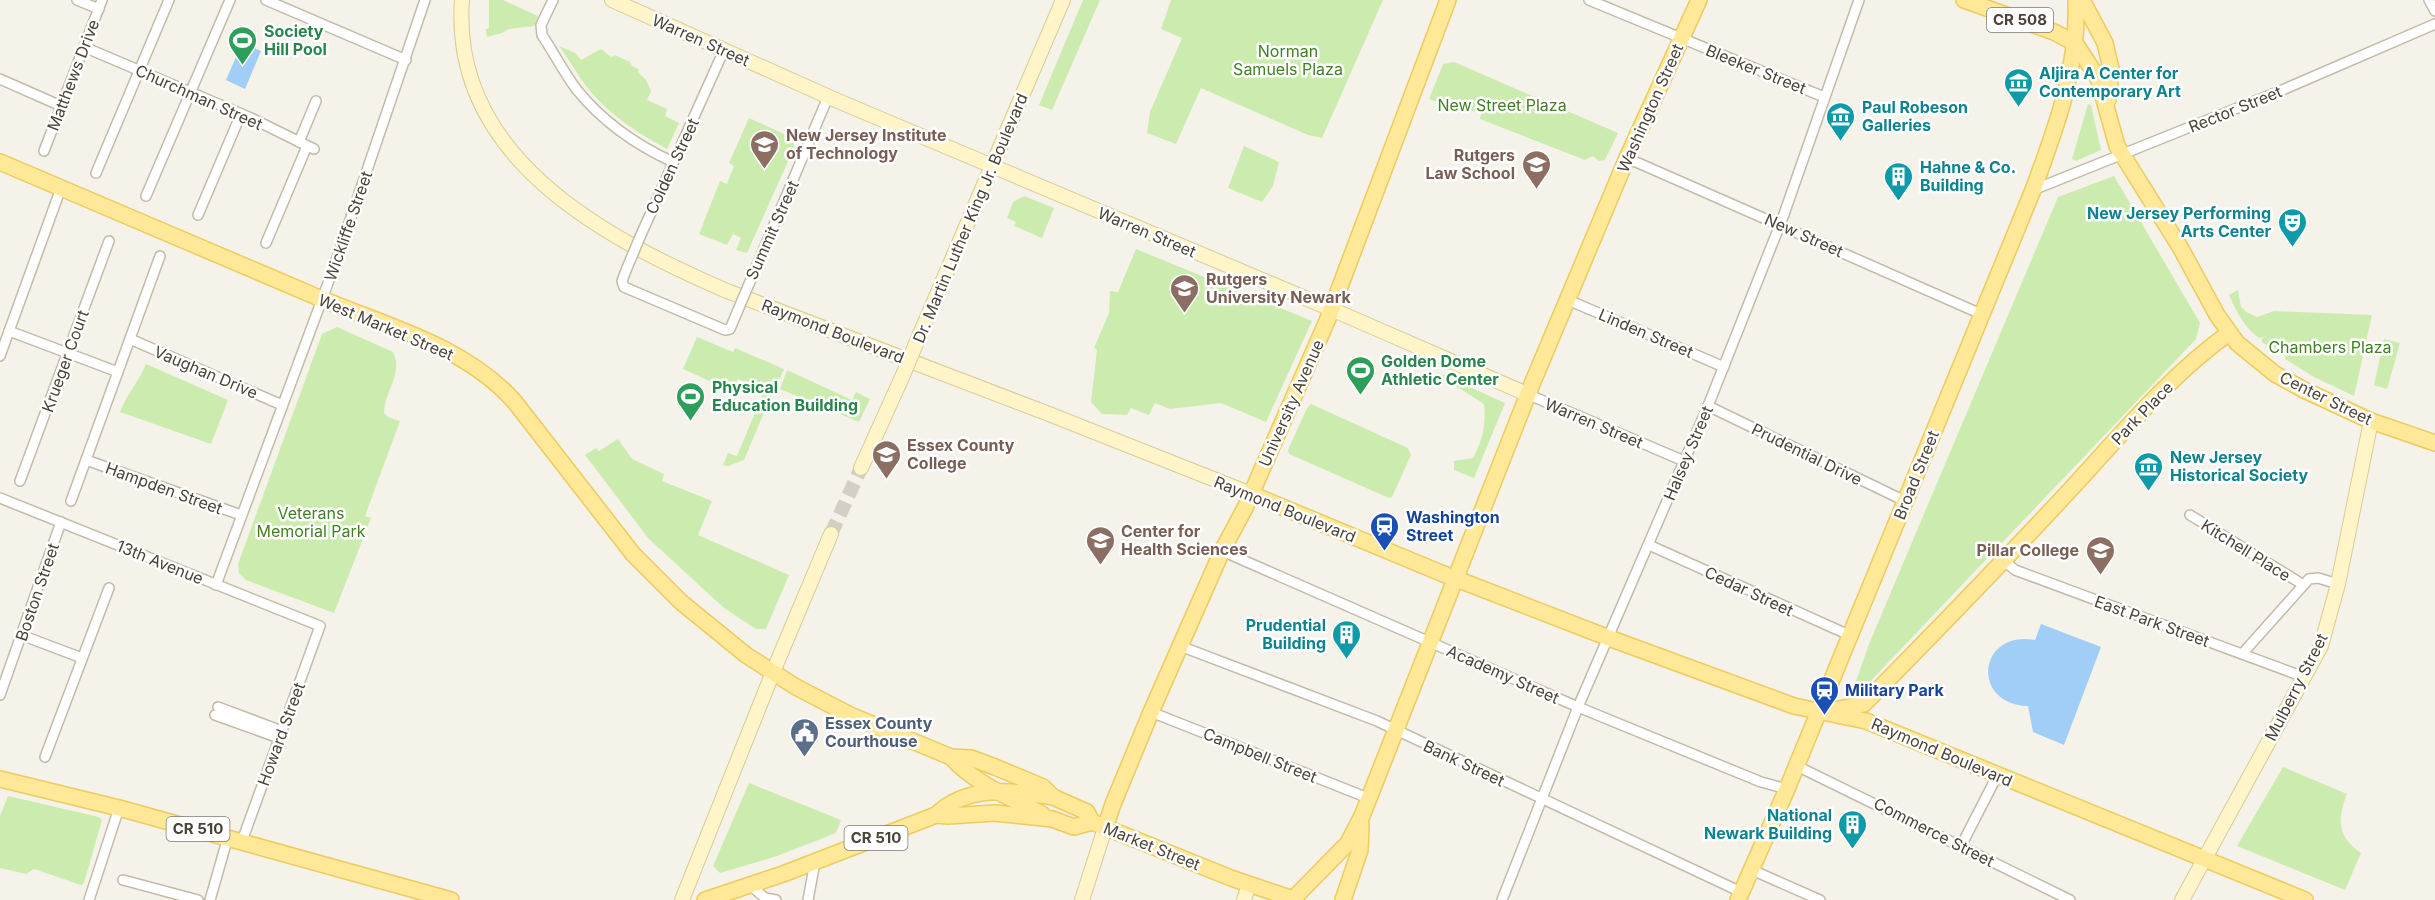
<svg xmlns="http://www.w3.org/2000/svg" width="2435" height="900" font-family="Inter,sans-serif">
	<rect width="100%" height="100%" fill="#f5f2e9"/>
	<!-- green -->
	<g fill="#ccecaf">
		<polygon points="489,0 503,0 538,16 534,26 509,29 502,33 487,37 486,29 489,28"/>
		<polygon points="1083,0 1100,0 1052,110 1039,105"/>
		<polygon points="1171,0 1383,0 1322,138 1308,135 1201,88 1176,144 1147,133 1150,112 1182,38 1161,29"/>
		<path d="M 559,46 L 575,53 L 581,60 L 601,49 L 611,57 L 615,55 L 630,62 L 632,66 L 639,69 L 638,72 L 646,80 L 651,91 L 647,100 L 667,109 L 665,116 L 679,123 L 667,149 C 636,132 608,114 586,86 C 576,73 569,59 559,46 Z"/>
		<polygon points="1454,62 1618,133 1605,160 1599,161 1593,156 1585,160 1480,119 1481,114 1455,105 1454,108 1429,99 1443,64"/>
		<polygon points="2088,104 2091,105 2101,150 2076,161 2072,159"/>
		<polygon points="749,118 793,138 794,148 747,253 736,250 741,238 733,234 727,245 699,234 720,181 727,184 734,166 729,163"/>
		<polygon points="1244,146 1279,162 1273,186 1262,202 1228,188"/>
		<polygon points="2114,176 2200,323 2196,339 1862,690 1854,687 1869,644 2058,197"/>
		<polygon points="1024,196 1054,208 1042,238 1014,226 1016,222 1007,218 1013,202"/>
		<polygon points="1136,249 1312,321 1266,422 1221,403 1170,409 1155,403 1149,415 1131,408 1127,415 1102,414 1091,402 1097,350 1094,348 1109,313 1110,291 1118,292"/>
		<path d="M 2238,290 L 2241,307 L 2246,312 L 2257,317 L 2274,311 L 2372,315 L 2354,396 L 2314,377 L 2285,359 L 2285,354 L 2275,339 L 2284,354 L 2282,356 L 2262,342 L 2262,338 L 2267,336 L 2259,338 C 2244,327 2236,311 2229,295 Z"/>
		<path d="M 337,327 L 393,352 C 404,372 384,392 384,413 L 388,417 L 400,421 L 365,516 L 371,518 L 334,613 L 246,580 L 239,573 L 238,564 L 322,334 Z"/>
		<polygon points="697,337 733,352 735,348 784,369 775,390 756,382 754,386 738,379 732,391 683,369"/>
		<polygon points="2384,339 2400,343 2387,389 2374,385"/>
		<path d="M 146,364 L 228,400 L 211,444 L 120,412 C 127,394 139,381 146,364 Z"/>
		<polygon points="787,370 852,400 856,392 870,399 859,422 780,389"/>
		<path d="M 1437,372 L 1505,403 L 1474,478 L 1454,470 L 1454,461 L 1473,458 C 1483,440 1486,424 1484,404 L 1459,388 L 1444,382 L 1431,388 Z"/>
		<polygon points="764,391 772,394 744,460 728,466 723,465 728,453 737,456"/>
		<polygon points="1311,404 1408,448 1411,455 1392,497 1389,498 1289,454 1288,450 1307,408"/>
		<polygon points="618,439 632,459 664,474 662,481 712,501 698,535 789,575 766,629 756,629 724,608 649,539 585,455 596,448 599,451"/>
		<path d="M 2283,767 L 2347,794 C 2337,820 2337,836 2361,853 L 2345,890 L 2237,846 Z"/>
		<polygon points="749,783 841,820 836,833 777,856 720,873 713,866"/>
		<polygon points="8,796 99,817 102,820 84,883 81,885 34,869 26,874 0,868 0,816"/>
	</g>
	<!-- water -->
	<g fill="#a1cef6">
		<polygon points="242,43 261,51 245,89 226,80"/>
		<path d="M 2041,624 L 2101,647 L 2064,745 L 2033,732 L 2028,706 C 1970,704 1978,630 2035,640 Z"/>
	</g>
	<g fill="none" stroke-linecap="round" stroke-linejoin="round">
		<!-- secondary-tunnel -->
		<polyline stroke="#d3cfc5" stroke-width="14" stroke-dasharray="14 7" stroke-linecap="butt" points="831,534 861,468"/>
		<defs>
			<g id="street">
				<polyline points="77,0 99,9"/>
				<polyline points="266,0 406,60"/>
				<path d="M 553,0 L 541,25 L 542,35 C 554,53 564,73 577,90 C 603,122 636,145 673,162"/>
				<polyline points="1589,0 1824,97"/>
				<polyline points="2429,0 2435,11"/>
				<polyline points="84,47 251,118 314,149"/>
				<polyline points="0,79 61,106"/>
				<polyline points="299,142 316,101"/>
				<polyline points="44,151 102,0"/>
				<polyline points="1627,158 1981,314"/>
				<polyline points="96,173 169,0"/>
				<polyline points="2033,190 2280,91 2435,24"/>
				<polyline points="146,196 230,0"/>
				<polyline points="198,215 241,114"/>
				<polyline points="640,237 724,50"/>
				<polyline points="266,243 307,146"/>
				<polyline points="627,268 622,281 624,287 725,330 730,329 738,310"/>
				<polyline points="749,284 828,97"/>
				<polyline points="1568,300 1724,367"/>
				<polyline points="9,331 118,372"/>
				<polyline points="130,339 282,405"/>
				<polyline points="0,356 61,188"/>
				<polyline points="1527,394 1684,461"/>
				<polyline points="1708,406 1905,501"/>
				<polyline points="86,460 241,515"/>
				<polyline points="20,481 109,241"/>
				<polyline points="0,498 320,626 242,841"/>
				<polyline points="71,501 160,256"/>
				<polyline points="2190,515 2302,584"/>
				<polyline points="1649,545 1849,635"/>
				<polyline points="1222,551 1578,707 1761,782 1787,789"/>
				<polyline points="2003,560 2015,570 2304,677"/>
				<polyline points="216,585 334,267 425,0"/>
				<polyline points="21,635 82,658"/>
				<polyline points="1180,646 1377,721 1741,892"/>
				<polyline points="2242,654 2309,579 2318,578 2338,584"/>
				<polyline points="0,695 61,522"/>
				<polyline points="218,707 282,731"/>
				<polyline points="1151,712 1368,798"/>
				<polyline points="215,715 279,738"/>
				<polyline points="45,757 109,588"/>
				<polyline points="1797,766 2070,900"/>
				<polyline points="1961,846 1997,776"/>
				<polyline points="1752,870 1820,900"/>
				<polyline points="123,880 198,900"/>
				<polyline points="750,885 765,898 776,900"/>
				<polyline points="89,900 119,808"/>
				<polyline points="210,900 228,837"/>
				<polyline points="808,900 815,862"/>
				<polyline points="1502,900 1578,707 1708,406 1783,217 1859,0"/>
			</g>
			<g id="secondary">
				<path d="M 462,0 C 450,157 604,238 727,291 L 1049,414 L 1251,494"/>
				<polyline points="612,0 838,101 1324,306 1527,394"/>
				<polyline points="915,346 1063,0"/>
				<polyline points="861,468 903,375"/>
				<polyline points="682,900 773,672 831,534"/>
				<polyline points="1082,900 1105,828"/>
				<polyline points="1244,900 1249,884"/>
				<polyline points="2182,900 2321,646 2338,584 2371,421"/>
			</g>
			<g id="primary">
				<polyline points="1964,0 2054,32 2075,43 2098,78 2117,146 2180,247 2217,315 2237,343 2275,374 2304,390 2371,421 2435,443"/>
				<polyline points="2082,0 2105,43 2111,69 2108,100"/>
				<path d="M 0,162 C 103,206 207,250 310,294 C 379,324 462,343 514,401 L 633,554 L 681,602 L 746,655 L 796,687 L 850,715 L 951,757 L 971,758 L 995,767 L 1043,787 L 1053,797 L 1087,812 L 1092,822 L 1231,878 L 1296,900"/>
				<polyline points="1251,494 1441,573 1609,638 1794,706 1866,721 2305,900"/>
				<path d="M 1834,710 L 1864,704 L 1871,697 C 1938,629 2005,560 2070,490 C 2120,436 2169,376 2229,333"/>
				<path d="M 951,757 C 975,784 1011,798 1042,814"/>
				<polyline points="0,779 119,808 451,900"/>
				<polyline points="936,815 948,816 995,813 1052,819 1074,827 1092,822"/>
				<polyline points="1105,828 1113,804 1151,712 1222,551 1245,508 1327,321 1448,0"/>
				<polyline points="1293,899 1348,843 1362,816 1532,384 1627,158 1699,0"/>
				<path d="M 705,900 L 783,874 L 936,815 C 967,784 1013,791 1053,797"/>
				<polyline points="1343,900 1360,850 1361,825"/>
				<path d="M 1738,900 L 1787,789 L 2033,190 C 2056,128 2079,67 2076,0"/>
			</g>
		</defs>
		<!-- street casing -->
		<use href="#street" stroke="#c2bbaa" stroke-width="12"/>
		<!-- secondary casing -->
		<use href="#secondary" stroke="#d9cb95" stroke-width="16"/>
		<!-- primary casing -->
		<use href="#primary" stroke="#edcb5f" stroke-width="18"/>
		<!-- street -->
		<use href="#street" stroke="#fff" stroke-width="9"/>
		<!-- secondary -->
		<use href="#secondary" stroke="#fff5c9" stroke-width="14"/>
		<!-- primary -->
		<use href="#primary" stroke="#ffe898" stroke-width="15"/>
		<defs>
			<g id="street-bridge">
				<polyline points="627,268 640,237"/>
				<polyline points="738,310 749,284"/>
			</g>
			<polyline id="secondary-bridge" points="903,375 915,346"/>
		</defs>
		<!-- street-bridge casing -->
		<use href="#street-bridge" stroke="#c2bbaa" stroke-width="12" stroke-linecap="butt"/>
		<!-- secondary-bridge casing -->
		<use href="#secondary-bridge" stroke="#d9cb95" stroke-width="16" stroke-linecap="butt"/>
		<!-- street-bridge -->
		<use href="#street-bridge" stroke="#fff" stroke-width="9"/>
		<!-- secondary-bridge -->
		<use href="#secondary-bridge" stroke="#fff5c9" stroke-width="14"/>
	</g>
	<!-- icons -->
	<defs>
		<symbol id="stadium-pin" viewBox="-11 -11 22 30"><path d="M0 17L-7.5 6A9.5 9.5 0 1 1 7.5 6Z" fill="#2e9e5b" stroke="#fff"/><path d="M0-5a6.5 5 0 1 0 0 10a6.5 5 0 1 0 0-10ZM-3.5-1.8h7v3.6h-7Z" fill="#fff"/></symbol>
		<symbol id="museum-pin" viewBox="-11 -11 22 30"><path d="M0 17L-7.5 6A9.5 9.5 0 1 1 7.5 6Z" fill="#0f9aa8" stroke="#fff"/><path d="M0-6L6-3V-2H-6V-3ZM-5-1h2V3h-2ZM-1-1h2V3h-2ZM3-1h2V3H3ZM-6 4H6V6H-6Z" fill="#fff"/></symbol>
		<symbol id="university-pin" viewBox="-11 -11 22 30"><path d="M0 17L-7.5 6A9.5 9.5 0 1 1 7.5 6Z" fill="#8d6e63" stroke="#fff"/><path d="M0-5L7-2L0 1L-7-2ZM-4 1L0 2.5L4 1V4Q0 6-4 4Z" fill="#fff"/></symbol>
		<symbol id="building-pin" viewBox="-11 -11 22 30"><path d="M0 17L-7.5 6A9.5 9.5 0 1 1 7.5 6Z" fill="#0f9aa8" stroke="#fff"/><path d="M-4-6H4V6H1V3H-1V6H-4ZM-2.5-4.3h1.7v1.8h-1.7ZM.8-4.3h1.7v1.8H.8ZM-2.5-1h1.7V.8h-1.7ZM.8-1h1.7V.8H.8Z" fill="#fff"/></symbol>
		<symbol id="theatre-pin" viewBox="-11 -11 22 30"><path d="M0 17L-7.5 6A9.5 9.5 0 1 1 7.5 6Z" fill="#0f9aa8" stroke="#fff"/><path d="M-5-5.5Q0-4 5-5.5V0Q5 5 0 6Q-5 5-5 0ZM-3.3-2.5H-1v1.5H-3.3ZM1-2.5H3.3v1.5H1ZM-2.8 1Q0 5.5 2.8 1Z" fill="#fff"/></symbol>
		<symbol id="station-pin" viewBox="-11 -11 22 30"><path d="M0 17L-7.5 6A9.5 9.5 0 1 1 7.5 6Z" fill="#1a4fb4" stroke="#fff"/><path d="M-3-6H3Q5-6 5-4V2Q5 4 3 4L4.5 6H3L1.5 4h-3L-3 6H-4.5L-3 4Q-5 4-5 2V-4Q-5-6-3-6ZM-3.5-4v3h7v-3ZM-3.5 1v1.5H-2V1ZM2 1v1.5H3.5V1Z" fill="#fff"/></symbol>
		<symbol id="civic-pin" viewBox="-11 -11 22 30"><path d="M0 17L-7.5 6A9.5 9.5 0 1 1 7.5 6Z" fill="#5c6f8a" stroke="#fff"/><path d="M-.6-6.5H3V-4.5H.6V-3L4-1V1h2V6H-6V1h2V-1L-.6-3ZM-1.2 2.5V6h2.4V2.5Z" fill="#fff"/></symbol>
	</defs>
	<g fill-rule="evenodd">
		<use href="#stadium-pin" x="226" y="24" width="33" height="45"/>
		<use href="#museum-pin" x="2002" y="66" width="33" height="45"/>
		<use href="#museum-pin" x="1824" y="100" width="33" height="45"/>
		<use href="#university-pin" x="748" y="128" width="33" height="45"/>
		<use href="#university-pin" x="1520" y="148" width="33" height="45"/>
		<use href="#building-pin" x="1882" y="160" width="33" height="45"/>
		<use href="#theatre-pin" x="2276" y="206" width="33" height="45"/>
		<use href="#university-pin" x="1168" y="272" width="33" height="45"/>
		<use href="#stadium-pin" x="1344" y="354" width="33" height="45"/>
		<use href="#stadium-pin" x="674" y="380" width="33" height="45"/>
		<use href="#university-pin" x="870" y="438" width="33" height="45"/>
		<use href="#museum-pin" x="2132" y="450" width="33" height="45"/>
		<use href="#station-pin" x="1368" y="510" width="33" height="45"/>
		<use href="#university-pin" x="1084" y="524" width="33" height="45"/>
		<use href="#university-pin" x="2084" y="534" width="33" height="45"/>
		<use href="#building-pin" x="1330" y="618" width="33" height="45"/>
		<use href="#station-pin" x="1808" y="674" width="33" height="45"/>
		<use href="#civic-pin" x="788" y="716" width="33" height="45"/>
		<use href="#building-pin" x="1836" y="808" width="33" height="45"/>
	</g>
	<g text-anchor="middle" stroke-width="5" stroke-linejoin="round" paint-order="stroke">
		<!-- shield labels -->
		<g fill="#fff" stroke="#807b72" stroke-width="1.5">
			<rect x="1987" y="8" width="66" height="24" rx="4.5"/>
			<rect x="166.5" y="817" width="63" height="24" rx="4.5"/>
			<rect x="844.5" y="826" width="63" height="24" rx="4.5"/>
		</g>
		<g font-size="15" font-weight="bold" fill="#4a4336">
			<text x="2020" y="25">CR 508</text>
			<text x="198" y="834">CR 510</text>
			<text x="876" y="843">CR 510</text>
		</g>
		<!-- leisure labels -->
		<g font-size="16" font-weight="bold" fill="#27864d" stroke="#fff" text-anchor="start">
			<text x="264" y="37">Society<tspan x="264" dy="18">Hill Pool</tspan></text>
			<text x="1381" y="367">Golden Dome<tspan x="1381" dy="18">Athletic Center</tspan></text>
			<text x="712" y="393">Physical<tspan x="712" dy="18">Education Building</tspan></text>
		</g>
		<!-- street labels -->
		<g font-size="16" fill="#4a4336" stroke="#fff">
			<text transform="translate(701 40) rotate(24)" y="6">Warren Street</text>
			<text transform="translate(1756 69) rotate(22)" y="6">Bleeker Street</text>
			<text transform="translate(73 75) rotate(-69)" y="6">Matthews Drive</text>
			<text transform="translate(199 97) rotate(24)" y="6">Churchman Street</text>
			<text transform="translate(1650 108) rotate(-66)" y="6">Washington Street</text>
			<text transform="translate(2235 109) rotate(-22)" y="6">Rector Street</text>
			<text transform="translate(672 166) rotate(-65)" y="6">Colden Street</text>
			<text transform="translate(970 218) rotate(-67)" y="6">Dr. Martin Luther King Jr. Boulevard</text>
			<text transform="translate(348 226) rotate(-71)" y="6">Wickliffe Street</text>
			<text transform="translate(772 230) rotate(-66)" y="6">Summit Street</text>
			<text transform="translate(1147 232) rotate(23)" y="6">Warren Street</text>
			<text transform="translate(1804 235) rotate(24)" y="6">New Street</text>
			<text transform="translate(386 327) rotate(23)" y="6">West Market Street</text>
			<text transform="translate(833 331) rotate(21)" y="6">Raymond Boulevard</text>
			<text transform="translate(1646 333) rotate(23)" y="6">Linden Street</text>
			<text transform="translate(65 361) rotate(-70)" y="6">Krueger Court</text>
			<text transform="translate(206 372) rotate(23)" y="6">Vaughan Drive</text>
			<text transform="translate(2326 398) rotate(26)" y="6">Center Street</text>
			<text transform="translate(1291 403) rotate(-66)" y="6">University Avenue</text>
			<text transform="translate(2142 413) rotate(-46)" y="6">Park Place</text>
			<text transform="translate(1594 423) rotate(23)" y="6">Warren Street</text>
			<text transform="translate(1688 453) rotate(-67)" y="6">Halsey Street</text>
			<text transform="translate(1807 454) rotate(26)" y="6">Prudential Drive</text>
			<text transform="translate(1916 475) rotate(-68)" y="6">Broad Street</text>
			<text transform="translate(164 488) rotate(20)" y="6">Hampden Street</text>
			<text transform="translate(1285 509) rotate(22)" y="6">Raymond Boulevard</text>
			<text transform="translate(2246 550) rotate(32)" y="6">Kitchell Place</text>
			<text transform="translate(160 562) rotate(22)" y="6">13th Avenue</text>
			<text transform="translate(1749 591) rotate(25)" y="6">Cedar Street</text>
			<text transform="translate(37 592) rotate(-71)" y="6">Boston Street</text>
			<text transform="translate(2152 621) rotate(20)" y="6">East Park Street</text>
			<text transform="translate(1503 674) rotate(24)" y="6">Academy Street</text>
			<text transform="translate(2296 687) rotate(-63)" y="6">Mulberry Street</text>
			<text transform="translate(281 734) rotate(-70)" y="6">Howard Street</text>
			<text transform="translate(1942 752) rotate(23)" y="6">Raymond Boulevard</text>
			<text transform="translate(1260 755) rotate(22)" y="6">Campbell Street</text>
			<text transform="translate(1464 763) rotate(25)" y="6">Bank Street</text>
			<text transform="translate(1934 832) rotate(27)" y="6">Commerce Street</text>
			<text transform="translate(1152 846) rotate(22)" y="6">Market Street</text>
		</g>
		<!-- park labels -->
		<g font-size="16" fill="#418124" stroke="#fff">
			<text x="1288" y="57">Norman<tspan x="1288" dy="18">Samuels Plaza</tspan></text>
			<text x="1502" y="111">New Street Plaza</text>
			<text x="2330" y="353">Chambers Plaza</text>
			<text x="311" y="519">Veterans<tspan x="311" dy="18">Memorial Park</tspan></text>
		</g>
		<!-- culture labels -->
		<g font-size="16" font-weight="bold" fill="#0d838f" stroke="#fff" text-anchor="start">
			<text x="2039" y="79">Aljira A Center for<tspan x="2039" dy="18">Contemporary Art</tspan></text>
			<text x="1862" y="113">Paul Robeson<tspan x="1862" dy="18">Galleries</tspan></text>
			<text x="1920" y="173">Hahne &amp; Co.<tspan x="1920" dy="18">Building</tspan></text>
			<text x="2271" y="219" text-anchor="end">New Jersey Performing<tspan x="2271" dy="18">Arts Center</tspan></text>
			<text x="2170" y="463">New Jersey<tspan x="2170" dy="18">Historical Society</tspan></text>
			<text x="1326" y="631" text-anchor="end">Prudential<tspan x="1326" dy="18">Building</tspan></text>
			<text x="1832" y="821" text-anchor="end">National<tspan x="1832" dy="18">Newark Building</tspan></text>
		</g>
		<!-- education labels -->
		<g font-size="16" font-weight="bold" fill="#785e54" stroke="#fff" text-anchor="start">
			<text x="786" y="141">New Jersey Institute<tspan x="786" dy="18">of Technology</tspan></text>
			<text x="1515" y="161" text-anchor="end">Rutgers<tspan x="1515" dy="18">Law School</tspan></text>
			<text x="1206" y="285">Rutgers<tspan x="1206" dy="18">University Newark</tspan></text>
			<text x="907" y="451">Essex County<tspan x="907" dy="18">College</tspan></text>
			<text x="1121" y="537">Center for<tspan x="1121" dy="18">Health Sciences</tspan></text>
			<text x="2079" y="556" text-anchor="end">Pillar College</text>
		</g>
		<!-- transit labels -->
		<g font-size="16" font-weight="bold" fill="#164399" stroke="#fff" text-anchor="start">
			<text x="1406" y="523">Washington<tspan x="1406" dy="18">Street</tspan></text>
			<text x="1845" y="696">Military Park</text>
		</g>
		<!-- service labels -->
		<g font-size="16" font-weight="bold" fill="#4e5e75" stroke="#fff" text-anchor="start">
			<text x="825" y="729">Essex County<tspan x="825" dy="18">Courthouse</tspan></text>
		</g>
	</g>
</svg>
